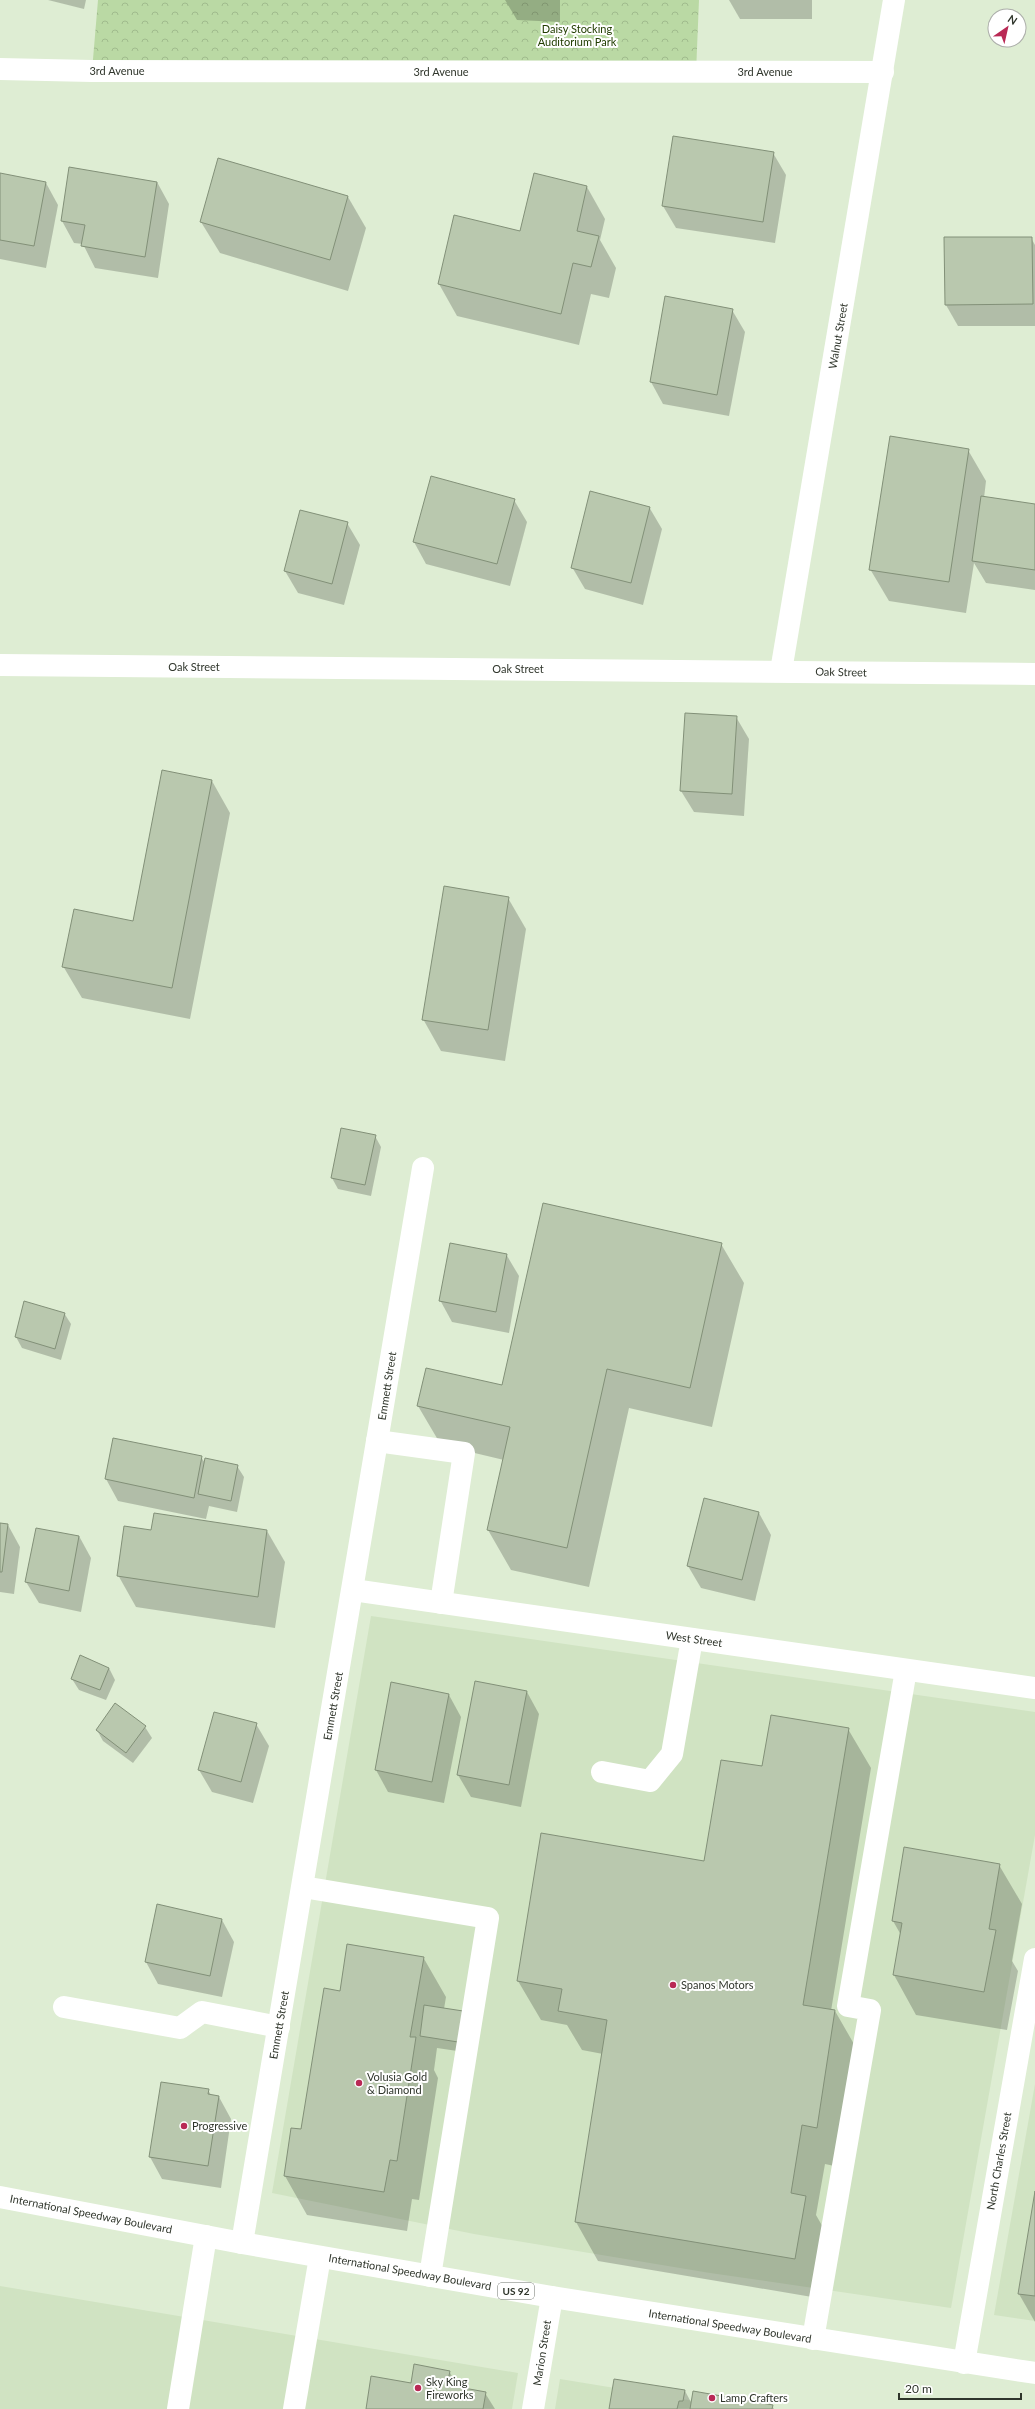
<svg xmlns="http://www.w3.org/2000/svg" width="1035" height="2409" font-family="Lato,sans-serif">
	<defs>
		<pattern id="park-crowns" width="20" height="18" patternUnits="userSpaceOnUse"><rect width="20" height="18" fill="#bad9a4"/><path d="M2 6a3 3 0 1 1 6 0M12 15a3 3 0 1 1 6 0" fill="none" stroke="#a0bb8d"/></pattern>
	</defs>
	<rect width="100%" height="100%" fill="#deedd3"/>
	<!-- built -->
	<g fill="#d0e3c2">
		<polygon points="371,1616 1035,1712 1035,1835 951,2308 710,2273 474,2234 272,2193"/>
		<polygon points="1035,2084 1035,2321 994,2315"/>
		<polygon points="0,2286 518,2373 512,2409 0,2409"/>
		<polygon points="560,2379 743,2409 555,2409"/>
	</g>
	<!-- park -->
	<polygon fill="url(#park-crowns)" points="98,0 699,0 696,73 92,71"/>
	<!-- shadow -->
	<g fill="#0003">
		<polygon points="48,0 86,0 84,9"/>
		<polygon points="505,0 560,0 560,22 517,20"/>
		<polygon points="729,0 812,0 812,19 740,19"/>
		<polygon points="773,153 786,175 775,243 676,228 663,206"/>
		<polygon points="0,174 46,183 58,205 46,268 0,259"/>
		<polygon points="157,182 169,204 158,278 95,268 83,244 74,243 62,221"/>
		<polygon points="587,187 605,219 600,240 616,268 609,298 591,294 579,345 457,316 439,284"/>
		<polygon points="348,197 366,228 348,291 220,253 201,222"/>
		<polygon points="1031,238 1035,245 1035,326 958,326 946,305"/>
		<polygon points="732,310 745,332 729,416 663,404 651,382"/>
		<polygon points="968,450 986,481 984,498 1035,505 1035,590 986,583 974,563 966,613 889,601 870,569"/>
		<polygon points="514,500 527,522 510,586 426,564 414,542"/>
		<polygon points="649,507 662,529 643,605 585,589 572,567"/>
		<polygon points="347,523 360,545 344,605 298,593 285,571"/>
		<polygon points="736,717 749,739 744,816 694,812 681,791"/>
		<polygon points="163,771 212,781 230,813 190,1019 82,998 63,966 133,922"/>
		<polygon points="508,898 526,929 505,1061 441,1051 423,1019"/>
		<polygon points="375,1136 381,1147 371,1196 338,1189 332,1178"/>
		<polygon points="721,1244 744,1283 712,1427 629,1408 589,1587 511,1570 488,1530 504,1460 441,1445 418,1406 503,1386"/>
		<polygon points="506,1254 519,1276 509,1333 452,1322 440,1300"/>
		<polygon points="25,1303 64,1313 71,1324 61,1360 22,1348 16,1337"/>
		<polygon points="201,1457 205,1463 237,1466 244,1477 237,1512 209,1506 206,1519 118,1501 106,1479"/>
		<polygon points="759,1513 771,1535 755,1601 701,1588 688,1566"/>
		<polygon points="0,1524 8,1525 20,1547 14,1594 0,1592"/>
		<polygon points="152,1531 267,1531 285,1562 275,1628 136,1607 118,1575"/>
		<polygon points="79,1536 91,1558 81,1612 39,1603 26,1582"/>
		<polygon points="109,1668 115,1680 106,1700 79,1690 72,1679"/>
		<polygon points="527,1692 539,1714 521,1807 471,1797 458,1775"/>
		<polygon points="449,1695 461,1717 444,1803 388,1792 376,1770"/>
		<polygon points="256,1724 269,1746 253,1803 212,1792 199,1770"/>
		<polygon points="145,1727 152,1738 133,1763 103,1741 97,1730"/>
		<polygon points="848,1729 871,1768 831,2011 835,2011 858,2051 839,2167 825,2164 816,2215 828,2236 818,2298 598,2261 576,2222 603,2054 582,2050 567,2025 541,2020 518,1981 705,1862 763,1767"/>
		<polygon points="999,1865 1022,1904 1012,1961 1018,1971 1007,2030 916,2015 894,1975 901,1935 893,1921"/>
		<polygon points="222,1920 234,1942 222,1997 158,1984 146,1962"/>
		<polygon points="423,1957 446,1997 444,2009 464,2052 437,2048 434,2070 438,2078 419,2200 412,2199 407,2231 307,2215 285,2176 301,2130 341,1992"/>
		<polygon points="208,2090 211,2095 219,2097 231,2119 221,2188 162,2179 150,2157"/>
		<polygon points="1035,2197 1035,2322 1019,2294"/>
		<polygon points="449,2371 458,2387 485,2393 495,2409 367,2409 412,2384"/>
		<polygon points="685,2391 692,2404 772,2406 774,2409 610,2409"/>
	</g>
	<!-- building -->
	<g fill="#b9c8ae" stroke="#829078">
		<polygon points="673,136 774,152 763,222 662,206"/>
		<polygon points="218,158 348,196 330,260 200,222"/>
		<polygon points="69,167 157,182 145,257 81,246 85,225 61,221"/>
		<polygon points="0,173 46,182 34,246 0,240"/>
		<polygon points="534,173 587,186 577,231 599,236 591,267 573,263 561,314 438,284 454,215 520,231"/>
		<polygon points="944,237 1032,237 1033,304 945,305"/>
		<polygon points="665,296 733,309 717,395 650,382"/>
		<polygon points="890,436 969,449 949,582 869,570"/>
		<polygon points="431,476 515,499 497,564 413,542"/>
		<polygon points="590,491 650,507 631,583 571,568"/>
		<polygon points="981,496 1035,504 1035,570 972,561"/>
		<polygon points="300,510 348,522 332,584 284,571"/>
		<polygon points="685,713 737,716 732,794 680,791"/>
		<polygon points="162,770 212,780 172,988 62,967 74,909 133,921"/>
		<polygon points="444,886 509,897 488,1030 422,1020"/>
		<polygon points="341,1128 376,1135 365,1185 331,1178"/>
		<polygon points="543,1203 722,1243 690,1388 607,1369 567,1548 487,1530 510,1427 417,1406 426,1368 502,1385"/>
		<polygon points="450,1243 507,1254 496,1312 439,1301"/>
		<polygon points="24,1301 65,1313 55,1349 15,1337"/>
		<polygon points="113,1438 202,1456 194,1498 105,1479"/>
		<polygon points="205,1458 238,1465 231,1501 198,1494"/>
		<polygon points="704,1498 759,1512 742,1580 687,1566"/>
		<polygon points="154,1513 267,1530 258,1597 117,1576 124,1526 151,1530"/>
		<polygon points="0,1523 8,1524 2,1572 0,1572"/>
		<polygon points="36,1528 79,1536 69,1591 25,1582"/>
		<polygon points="80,1655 109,1668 100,1690 71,1679"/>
		<polygon points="475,1681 527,1691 509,1785 457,1775"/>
		<polygon points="391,1682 449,1694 432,1782 375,1770"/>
		<polygon points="115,1703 146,1726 126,1753 96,1730"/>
		<polygon points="214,1712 257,1723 241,1782 198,1770"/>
		<polygon points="771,1715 849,1728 803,2005 835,2010 817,2128 802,2125 791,2193 806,2196 795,2259 575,2222 607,2020 558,2011 562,1989 517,1981 541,1833 704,1861 721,1760 762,1766"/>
		<polygon points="904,1847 1000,1864 989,1929 996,1930 984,1992 893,1975 902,1923 892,1921"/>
		<polygon points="157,1904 222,1919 210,1976 145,1962"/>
		<polygon points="347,1944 424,1957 410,2037 416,2037 397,2161 390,2160 384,2192 284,2176 291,2128 301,2129 324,1988 340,1991"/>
		<polygon points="424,2005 463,2011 458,2042 420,2036"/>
		<polygon points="161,2082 209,2089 208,2094 219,2096 208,2166 149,2157"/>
		<polygon points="1035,2191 1035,2296 1018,2294"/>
		<polygon points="414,2364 450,2371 447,2385 486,2392 483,2409 366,2409 371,2376 411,2383"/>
		<polygon points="614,2379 685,2390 683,2401 679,2401 677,2409 609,2409"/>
		<polygon points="693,2391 773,2405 772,2409 690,2409"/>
	</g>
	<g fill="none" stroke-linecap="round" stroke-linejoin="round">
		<!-- minor -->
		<g stroke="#fff" stroke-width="22">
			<polyline points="0,69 92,71 883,72"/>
			<polyline points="0,665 1035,674"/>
			<polyline points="781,671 894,0"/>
			<polyline points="377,1441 464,1453 441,1603"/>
			<polyline points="353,1590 1035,1688"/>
			<polyline points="602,1772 650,1781 672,1754 692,1639"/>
			<polyline points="303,1887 488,1918 430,2276"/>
			<polyline points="64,2007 180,2028 202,2012 279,2027"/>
			<polyline points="242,2243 423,1168"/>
			<polyline points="813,2339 870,2010 848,2006 906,1670"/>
			<polyline points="964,2363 1035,1959"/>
			<polyline points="178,2409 206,2236"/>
			<polyline points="294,2409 320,2257"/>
			<polyline points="533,2409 552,2297"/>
		</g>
		<!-- major -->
		<polyline stroke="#fff" stroke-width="22" points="0,2197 242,2243 552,2297 1035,2373"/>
	</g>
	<!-- markers -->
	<g fill="#b92955" stroke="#fff" stroke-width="1.5">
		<circle cx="673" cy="1985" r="4"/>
		<circle cx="359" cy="2083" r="4"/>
		<circle cx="184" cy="2126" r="4"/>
		<circle cx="418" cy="2388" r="4"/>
		<circle cx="712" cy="2398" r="4"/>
	</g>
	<g text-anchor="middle" stroke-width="4" stroke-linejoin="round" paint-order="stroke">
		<!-- shield labels -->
		<rect fill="#fff" stroke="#6d726b" stroke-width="1" x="498" y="2283" width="36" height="16" rx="3"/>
		<g font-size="10" font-weight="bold" fill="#2f352b">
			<text x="516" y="2295">US 92</text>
		</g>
		<!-- park labels -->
		<g font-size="11" fill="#213d01" stroke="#fff">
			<text x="577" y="33">Daisy Stocking<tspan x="577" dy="13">Auditorium Park</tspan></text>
		</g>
		<!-- street labels -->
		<g font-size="11" fill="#2f352b" stroke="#fff">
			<text x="117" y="75">3rd Avenue</text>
			<text x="441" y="76">3rd Avenue</text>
			<text x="765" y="76">3rd Avenue</text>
			<text transform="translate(838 336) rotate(-80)" y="4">Walnut Street</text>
			<text x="194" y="671">Oak Street</text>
			<text x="518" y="673">Oak Street</text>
			<text transform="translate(841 672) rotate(1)" y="4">Oak Street</text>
			<text transform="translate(387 1386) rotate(-81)" y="4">Emmett Street</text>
			<text transform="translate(694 1639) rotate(8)" y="4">West Street</text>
			<text transform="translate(333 1706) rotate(-80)" y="4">Emmett Street</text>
			<text transform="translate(279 2025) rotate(-80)" y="4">Emmett Street</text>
			<text transform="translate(999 2161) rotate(-80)" y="4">North Charles Street</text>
			<text transform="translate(91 2214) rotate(11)" y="4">International Speedway Boulevard</text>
			<text transform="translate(410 2272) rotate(10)" y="4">International Speedway Boulevard</text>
			<text transform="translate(730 2326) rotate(9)" y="4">International Speedway Boulevard</text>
			<text transform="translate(542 2353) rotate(-81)" y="4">Marion Street</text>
		</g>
		<!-- poi labels -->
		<g font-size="11" fill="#2f352b" stroke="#fff" text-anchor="start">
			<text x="681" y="1989">Spanos Motors</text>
			<text x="367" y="2081">Volusia Gold<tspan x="367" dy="13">&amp; Diamond</tspan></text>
			<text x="192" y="2130">Progressive</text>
			<text x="426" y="2386">Sky King<tspan x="426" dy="13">Fireworks</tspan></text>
			<text x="720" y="2402">Lamp Crafters</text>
		</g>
	</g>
	<!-- north arrow -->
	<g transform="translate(1007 28) rotate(34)"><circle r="19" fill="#ffffff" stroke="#acaeaa"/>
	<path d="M0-3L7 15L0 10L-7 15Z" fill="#b92955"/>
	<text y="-6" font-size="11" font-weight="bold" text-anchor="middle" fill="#2f352b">N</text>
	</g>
	<!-- scale -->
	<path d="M899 2393v6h122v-6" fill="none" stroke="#2f352b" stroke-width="2"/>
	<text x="905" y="2393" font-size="12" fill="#2f352b" stroke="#ffffff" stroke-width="3" paint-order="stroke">20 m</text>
</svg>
